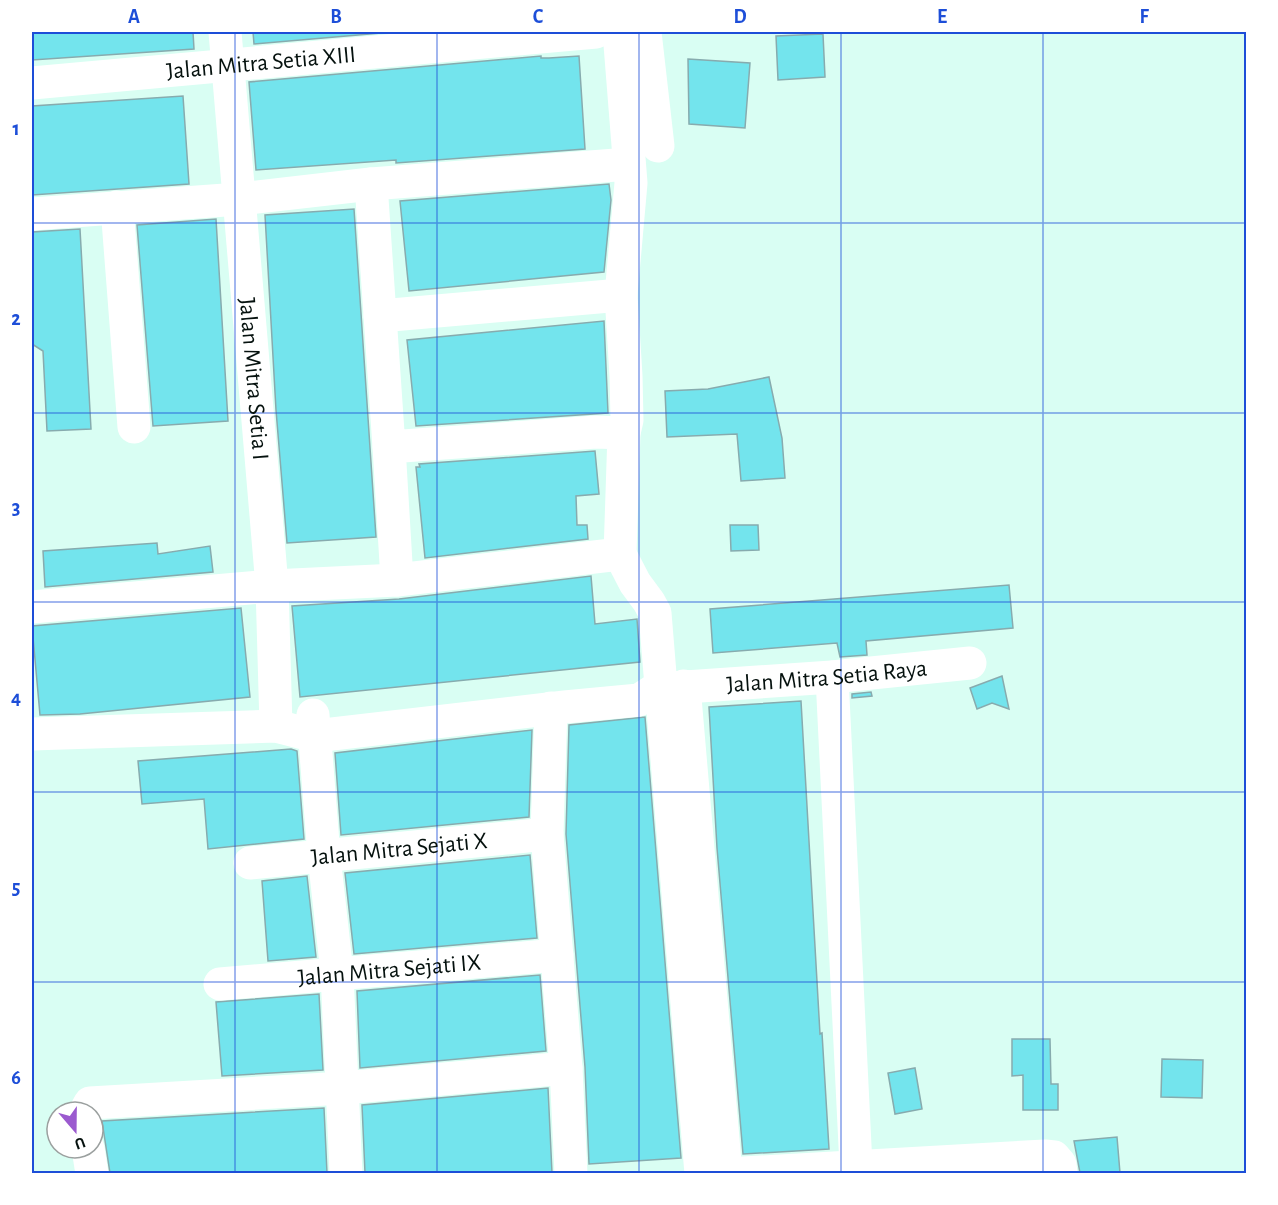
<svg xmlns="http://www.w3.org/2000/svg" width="1278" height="1205" font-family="'Alegreya Sans',sans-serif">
	<rect width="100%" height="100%" fill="#d9fef3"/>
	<!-- building -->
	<g fill="#73e4ed" stroke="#87abae" stroke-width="1.5">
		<polygon points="32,32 193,32 194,49 32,60"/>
		<polygon points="253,32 393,32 254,44"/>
		<polygon points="823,34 825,77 778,80 776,36"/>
		<polygon points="541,56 541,58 549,58 579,56 585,149 396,163 396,160 256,170 249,82"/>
		<polygon points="688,59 750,63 745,128 689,124"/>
		<polygon points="183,96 189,184 32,195 32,106"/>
		<polygon points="609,184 611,200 604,272 409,291 400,201"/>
		<polygon points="354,209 376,537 287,543 276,410 265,215"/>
		<polygon points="216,219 228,421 153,426 137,225"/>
		<polygon points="80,229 91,429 47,431 43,351 32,344 32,232"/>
		<polygon points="604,321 608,413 416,426 407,340"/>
		<polygon points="769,377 782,438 785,478 741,481 737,434 667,437 665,391 708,389"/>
		<polygon points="595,451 599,494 576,496 577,525 587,525 588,539 425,558 416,467 420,467 419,464"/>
		<polygon points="730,525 758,525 759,550 731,551"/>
		<polygon points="157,543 158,554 210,546 213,572 45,587 43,551"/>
		<polygon points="591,576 595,624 637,619 640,662 300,697 292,606 399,599"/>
		<polygon points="1009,585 1013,628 866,641 867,655 840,657 837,643 713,653 710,609"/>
		<polygon points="241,608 250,697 80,714 40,715 32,626"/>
		<polygon points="1002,676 1009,709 992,703 977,709 970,688"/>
		<polygon points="871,692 872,696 852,698 852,694"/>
		<polygon points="801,701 820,1034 822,1033 829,1149 743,1154 717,848 709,707"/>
		<polygon points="645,717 681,1158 589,1164 585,1067 566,834 569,725"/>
		<polygon points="532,730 529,817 341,835 335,753"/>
		<polygon points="291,749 297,751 304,839 208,849 204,799 142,804 138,761"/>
		<polygon points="530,855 537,938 354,954 345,873"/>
		<polygon points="307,876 316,957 268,961 262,881"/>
		<polygon points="540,975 546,1051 360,1068 357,991"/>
		<polygon points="319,994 323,1070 222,1076 216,1002"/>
		<polygon points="1012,1039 1050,1039 1051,1084 1058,1084 1058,1110 1023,1110 1023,1075 1012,1076"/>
		<polygon points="1162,1059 1203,1060 1202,1098 1161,1097"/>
		<polygon points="915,1068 922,1109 895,1114 888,1073"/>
		<polygon points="548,1088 552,1173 365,1173 362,1105"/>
		<polygon points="324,1108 327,1173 110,1173 102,1121"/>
		<polygon points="1117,1137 1120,1173 1080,1173 1074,1141"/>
	</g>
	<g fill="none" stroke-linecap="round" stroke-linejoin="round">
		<!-- minor -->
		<g stroke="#fff" stroke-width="33">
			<path id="s1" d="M 225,32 L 272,586 L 276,726"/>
			<polyline points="619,32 631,183 621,295 626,376 627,420 624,433"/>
			<polyline points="645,32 658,146"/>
			<path id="s2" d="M 32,83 L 596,32"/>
			<polyline points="117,207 134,427"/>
			<polyline points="32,214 239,199 371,184 629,164"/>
			<polyline points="380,316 621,295"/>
			<polyline points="389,447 397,580"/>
			<polyline points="620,554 635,583 649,602 655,613 701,1174"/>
			<polyline points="32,607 272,586 397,580 620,554 624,433 596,432 389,447 371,184"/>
			<polyline points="832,677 856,1166"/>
			<polyline points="684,686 726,1174 1045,1156 1054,1157 1060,1164 1061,1174"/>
			<polyline points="551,708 547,834 566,1068 571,1174"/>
			<polyline points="313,715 324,856 337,973 346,1174"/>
			<path id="s3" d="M 32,734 L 276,726 L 315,736 L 565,707 L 639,700 L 656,689 L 832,677 L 970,663"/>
			<path id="s4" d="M 250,863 L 547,834"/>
			<path id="s5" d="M 220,984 L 557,955"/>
			<polyline points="85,1112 90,1103 343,1088 566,1068"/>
			<polyline points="88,1148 92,1174"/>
		</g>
	</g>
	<!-- grid -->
	<path fill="none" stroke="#1d4ed8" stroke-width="1.5" stroke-opacity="0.55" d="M 235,32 L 235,1174M 437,32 L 437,1174M 639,32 L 639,1174M 841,32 L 841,1174M 1043,32 L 1043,1174M 32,223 L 1246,223M 32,413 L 1246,413M 32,602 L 1246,602M 32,792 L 1246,792M 32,982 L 1246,982"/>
	<g text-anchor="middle" stroke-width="6" stroke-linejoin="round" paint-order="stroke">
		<!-- street labels -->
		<g font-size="24" fill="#05110e" stroke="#fff">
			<text dy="8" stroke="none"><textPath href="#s2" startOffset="230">Jalan Mitra Setia XIII</textPath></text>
			<text dy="8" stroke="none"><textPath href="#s1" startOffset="348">Jalan Mitra Setia I</textPath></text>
			<text dy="8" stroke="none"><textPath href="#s3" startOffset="802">Jalan Mitra Setia Raya</textPath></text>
			<text dy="8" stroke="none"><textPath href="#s4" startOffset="150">Jalan Mitra Sejati X</textPath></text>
			<text dy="8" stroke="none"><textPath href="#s5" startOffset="170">Jalan Mitra Sejati IX</textPath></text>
		</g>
	</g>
	<!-- border -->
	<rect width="1278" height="1205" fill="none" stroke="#ffffff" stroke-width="66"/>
	<!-- north arrow -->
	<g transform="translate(75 1130) rotate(160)"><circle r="28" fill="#ffffff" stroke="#9ba09f" stroke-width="1.5"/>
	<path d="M0-4.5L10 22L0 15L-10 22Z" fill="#9b5acf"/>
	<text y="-9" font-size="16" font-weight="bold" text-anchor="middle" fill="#05110e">U</text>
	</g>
	<rect x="33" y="33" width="1212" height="1139" fill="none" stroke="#1d4ed8" stroke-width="2"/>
	<g font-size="20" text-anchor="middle" font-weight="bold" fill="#1d4ed8">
		<text x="134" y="23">A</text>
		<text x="336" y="23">B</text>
		<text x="538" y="23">C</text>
		<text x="740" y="23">D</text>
		<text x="942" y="23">E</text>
		<text x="1144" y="23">F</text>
		<text x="16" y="135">1</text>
		<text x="16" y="325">2</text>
		<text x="16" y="514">3</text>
		<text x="16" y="704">4</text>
		<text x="16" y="894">5</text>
		<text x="16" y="1084">6</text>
	</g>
</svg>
